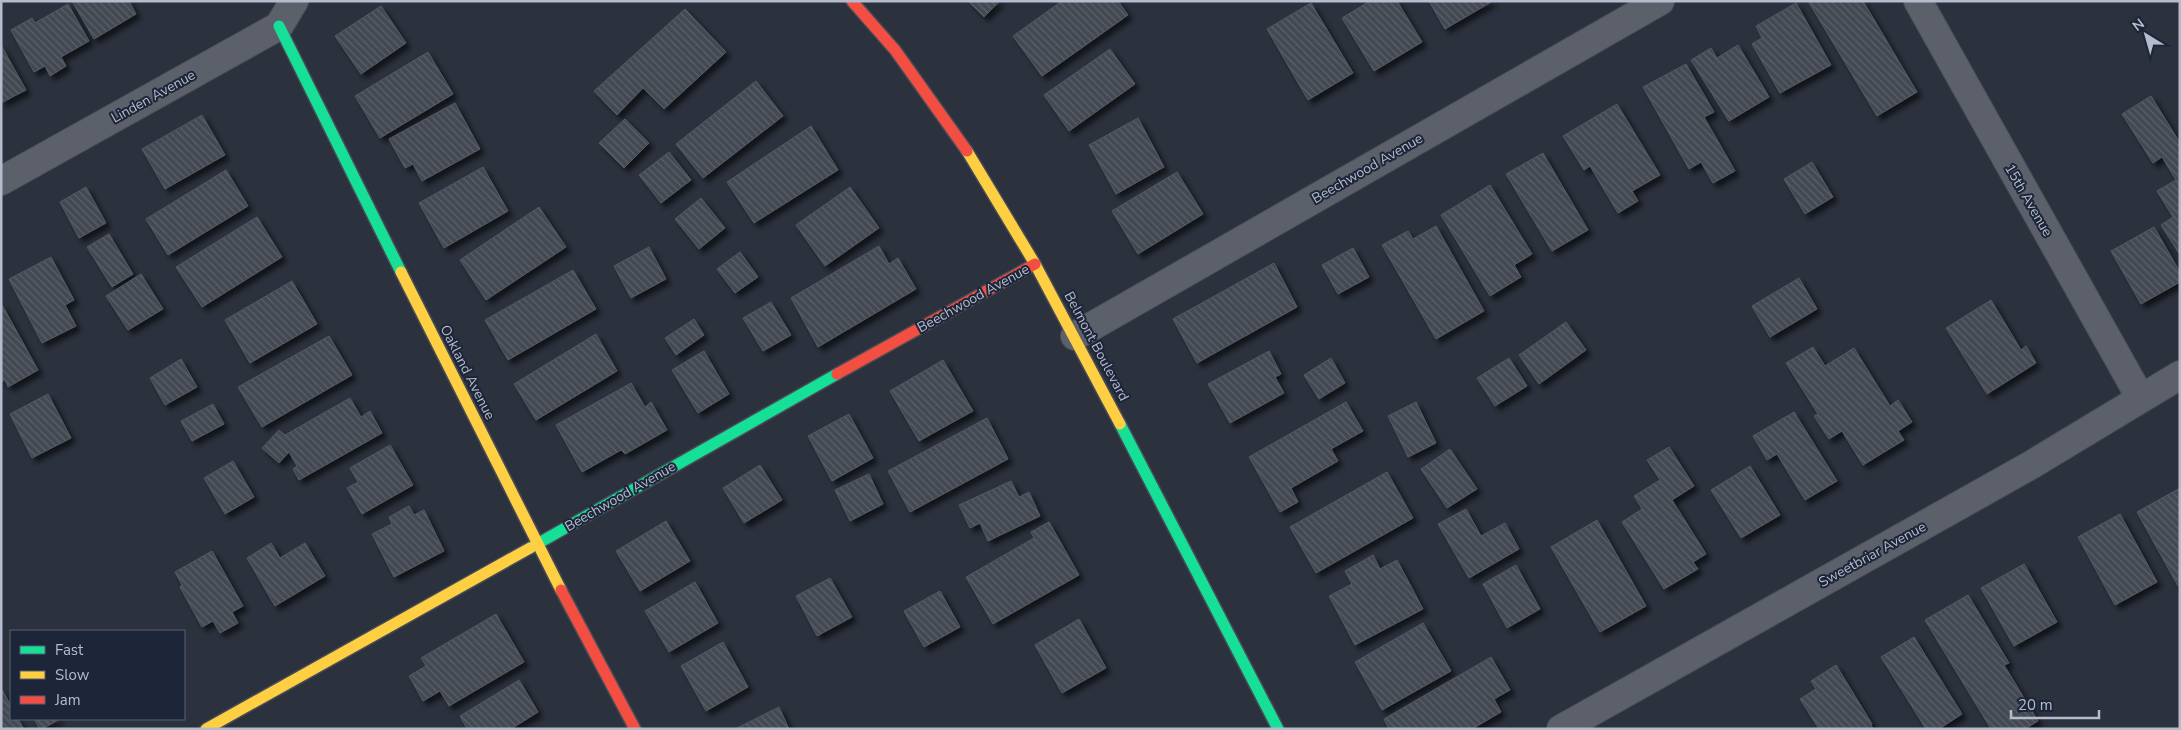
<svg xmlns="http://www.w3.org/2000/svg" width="2181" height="730" font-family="'Nunito Sans',sans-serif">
	<defs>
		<pattern id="building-back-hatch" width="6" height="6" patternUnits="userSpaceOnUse" patternTransform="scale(1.25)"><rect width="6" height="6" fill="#434852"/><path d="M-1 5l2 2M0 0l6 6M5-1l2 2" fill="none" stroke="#5c606a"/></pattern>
		<filter id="shadow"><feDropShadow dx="4.5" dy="4.5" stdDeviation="2.5" flood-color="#0009"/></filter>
	</defs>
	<rect width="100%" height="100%" fill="#2b313d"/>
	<!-- building -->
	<g fill="url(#building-back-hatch)" stroke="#535964" filter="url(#shadow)">
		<polygon points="72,1 129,1 136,14 94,39"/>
		<polygon points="968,1 1000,1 984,17"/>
		<polygon points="1062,1 1118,1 1128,15 1042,76 1013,36"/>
		<polygon points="1370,1 1397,1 1422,42 1374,71 1342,18"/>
		<polygon points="1429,1 1493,1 1445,29"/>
		<polygon points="1808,1 1863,1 1917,92 1877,116"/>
		<polygon points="1311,3 1353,73 1308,100 1267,29"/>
		<polygon points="1796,3 1831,65 1780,93 1752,44 1762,38 1756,26"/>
		<polygon points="68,4 89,41 61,57 66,66 50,76 45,66 34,72 11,30 32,18 35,23"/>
		<polygon points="381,6 406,43 361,74 335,36"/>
		<polygon points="685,9 726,52 664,109 643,88 617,115 594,91"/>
		<polygon points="1,45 26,90 1,103"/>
		<polygon points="1738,45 1769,97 1729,121 1691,60 1711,48 1717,58"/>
		<polygon points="1110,49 1135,84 1069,131 1044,95"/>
		<polygon points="428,52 453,94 380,138 355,96"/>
		<polygon points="1686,64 1714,112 1704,117 1735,171 1713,183 1701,162 1689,169 1643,87"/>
		<polygon points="756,81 783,116 703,178 676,144"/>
		<polygon points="2151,96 2180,143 2180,255 2161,225 2173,217 2157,191 2176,180 2162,157 2153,163 2122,114"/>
		<polygon points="455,103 480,149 422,181 413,164 405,168 389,139"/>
		<polygon points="1617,104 1660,175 1632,191 1638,201 1618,213 1590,166 1584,170 1563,136"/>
		<polygon points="202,115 225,155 165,189 142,149"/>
		<polygon points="1138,118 1164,167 1116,194 1089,145"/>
		<polygon points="625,119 649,143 624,168 599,143"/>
		<polygon points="811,126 838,170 754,223 727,182"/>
		<polygon points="669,152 691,180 661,203 639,175"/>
		<polygon points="1543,153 1588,230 1552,251 1506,174"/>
		<polygon points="1812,162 1833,197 1805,214 1784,179"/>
		<polygon points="483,167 508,211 444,248 419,203"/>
		<polygon points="226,170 248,206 168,255 146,219"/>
		<polygon points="1177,172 1203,214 1138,254 1112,211"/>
		<polygon points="1490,185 1532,254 1514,265 1521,277 1490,296 1441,215"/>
		<polygon points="86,187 106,223 79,238 60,202"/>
		<polygon points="850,187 879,228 825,266 796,225"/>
		<polygon points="701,198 725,228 699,249 675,219"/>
		<polygon points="539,207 566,247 486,300 460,260"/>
		<polygon points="257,217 282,257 202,307 176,267"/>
		<polygon points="1436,226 1484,311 1436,339 1382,245 1408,231 1413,239"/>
		<polygon points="2154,227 2180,272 2180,282 2141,304 2111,251"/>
		<polygon points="109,234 133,274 112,287 87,247"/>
		<polygon points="879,246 889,264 898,258 916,289 818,347 791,298"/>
		<polygon points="649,247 666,279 631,298 614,266"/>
		<polygon points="1353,248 1369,277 1338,294 1322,265"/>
		<polygon points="740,252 758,277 735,293 717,269"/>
		<polygon points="51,257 74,300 65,305 76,326 42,343 9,279"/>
		<polygon points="1274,263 1297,307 1197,363 1173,319"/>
		<polygon points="573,270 596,309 508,360 485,320"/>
		<polygon points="141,274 163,309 128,330 106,296"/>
		<polygon points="1799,278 1817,309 1770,337 1752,306"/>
		<polygon points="292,281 317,324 250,363 225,320"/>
		<polygon points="1991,300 2021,350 2026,346 2036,363 1987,394 1946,328"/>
		<polygon points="771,302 791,335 763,351 743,318"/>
		<polygon points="1,303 38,370 8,387 5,380 1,382"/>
		<polygon points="694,319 704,335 676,355 665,338"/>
		<polygon points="1566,322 1586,350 1539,384 1519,355"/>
		<polygon points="596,334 617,371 536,420 514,384"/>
		<polygon points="329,336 352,375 262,427 238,387"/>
		<polygon points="1813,347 1825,366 1854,348 1890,406 1898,400 1912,422 1898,431 1904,440 1863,465 1842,431 1829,439 1814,416 1818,414 1786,363"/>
		<polygon points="704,351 729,394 698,413 672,370"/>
		<polygon points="1269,351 1281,374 1275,377 1284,393 1230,423 1208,384"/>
		<polygon points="1331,358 1345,383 1319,399 1304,375"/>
		<polygon points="1509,358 1527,386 1495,406 1477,378"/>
		<polygon points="181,359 197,387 165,405 150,378"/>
		<polygon points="943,360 973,411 919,441 890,391"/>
		<polygon points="631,383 645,407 651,402 667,430 625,454 621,450 582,472 556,425"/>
		<polygon points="48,394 71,438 32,458 10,414"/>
		<polygon points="350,398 361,417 370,411 382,433 299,480 293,469 297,466 289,452 279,463 262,448 279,430 285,435"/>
		<polygon points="1346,402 1363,431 1331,449 1338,461 1291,488 1298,502 1280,512 1249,457"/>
		<polygon points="1416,402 1436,443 1408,457 1388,416"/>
		<polygon points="213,404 224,424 192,441 181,421"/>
		<polygon points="1794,412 1837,481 1805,500 1777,454 1767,460 1753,436"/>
		<polygon points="849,414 873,458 832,481 808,436"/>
		<polygon points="987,418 1008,459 910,512 888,471"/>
		<polygon points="390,445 413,485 362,514 347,488 358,482 350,468"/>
		<polygon points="1669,447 1694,486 1672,500 1706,554 1693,562 1698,569 1664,589 1622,522 1642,509 1634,496 1660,480 1647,460"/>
		<polygon points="1450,449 1477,489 1447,508 1421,469"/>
		<polygon points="233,461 254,497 225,514 204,478"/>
		<polygon points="760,465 782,500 744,523 723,488"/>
		<polygon points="1750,466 1780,515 1741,538 1711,490"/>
		<polygon points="1387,472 1413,518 1316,573 1290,527"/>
		<polygon points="869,474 883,504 850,521 835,490"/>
		<polygon points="1011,481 1019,497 1029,492 1040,516 988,541 980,523 970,528 959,505"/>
		<polygon points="2180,488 2180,585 2178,586 2137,512"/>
		<polygon points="409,506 414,515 424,510 444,551 394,577 372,534 392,524 389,517"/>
		<polygon points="1466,509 1481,536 1505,523 1519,549 1469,578 1438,524"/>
		<polygon points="2120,514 2157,582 2115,605 2078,537"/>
		<polygon points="1597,520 1646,606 1600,632 1551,547"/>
		<polygon points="666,521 690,561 640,591 616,551"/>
		<polygon points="1049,522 1079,575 993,624 966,577 1034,538 1031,532"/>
		<polygon points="271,543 280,558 305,543 325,576 275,606 247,558"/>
		<polygon points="212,551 243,606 232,612 238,623 220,633 213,621 202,627 180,587 182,585 175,572"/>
		<polygon points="1373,555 1380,569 1397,560 1423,609 1355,645 1329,596 1352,584 1345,571"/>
		<polygon points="2024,564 2057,622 2014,646 1981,588"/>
		<polygon points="1516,565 1540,609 1507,628 1483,584"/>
		<polygon points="830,578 852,617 817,636 796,596"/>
		<polygon points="695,582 718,623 669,652 645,611"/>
		<polygon points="940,591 960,627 924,647 904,611"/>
		<polygon points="1968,595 2009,663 2004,665 2038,721 2025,729 1991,729 1925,620"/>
		<polygon points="496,614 524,662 449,706 440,691 423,701 409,676 426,666 421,658"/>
		<polygon points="1079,619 1106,668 1062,693 1035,645"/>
		<polygon points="1423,623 1451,671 1382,710 1355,662"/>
		<polygon points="1914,637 1962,714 1939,729 1926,729 1881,657"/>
		<polygon points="723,642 748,687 706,711 681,666"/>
		<polygon points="1491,657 1510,690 1494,699 1501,712 1472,729 1389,729 1384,719"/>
		<polygon points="1836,665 1872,724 1871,725 1873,729 1819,729 1800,699 1816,689 1811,681"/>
		<polygon points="519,680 538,712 511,729 467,729 460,716"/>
		<polygon points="1,688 11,706 11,719 18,719 24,729 1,729"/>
		<polygon points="779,707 789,729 735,729"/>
		<polygon points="34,719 60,719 42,729 40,729"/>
	</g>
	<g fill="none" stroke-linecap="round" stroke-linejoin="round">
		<defs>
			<g id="street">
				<polyline points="1918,1 2140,397"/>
				<polyline points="1,181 279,26 294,1"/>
				<polyline points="1075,336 1660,1"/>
				<polyline points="1561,729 2031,465 2180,375"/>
			</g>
			<g id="fast">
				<polyline points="279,26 401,272"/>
				<polyline points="1120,424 1278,729"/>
				<polyline points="530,548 837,374"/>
			</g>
			<g id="slow">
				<polyline points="967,151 1035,264 1120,424"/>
				<polyline points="401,272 561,590"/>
				<polyline points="206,729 530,548"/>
			</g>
			<g id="jam">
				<polyline points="852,1 895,50 967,151"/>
				<polyline points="837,374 1035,264"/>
				<polyline points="561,590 635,729"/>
			</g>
		</defs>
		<!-- street casing -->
		<use href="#street" stroke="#484c56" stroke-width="30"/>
		<!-- fast casing -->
		<use href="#fast" stroke="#484c56" stroke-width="14"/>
		<!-- slow casing -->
		<use href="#slow" stroke="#484c56" stroke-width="14"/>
		<!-- jam casing -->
		<use href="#jam" stroke="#484c56" stroke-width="14"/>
		<!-- street -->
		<use href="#street" stroke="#5c606a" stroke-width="28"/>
		<!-- fast -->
		<use href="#fast" stroke="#16e098" stroke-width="11"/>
		<!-- slow -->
		<use href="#slow" stroke="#ffcf43" stroke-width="11"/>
		<!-- jam -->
		<use href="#jam" stroke="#f24e42" stroke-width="11"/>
	</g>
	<g text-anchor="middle" stroke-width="4" stroke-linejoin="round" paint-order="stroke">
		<!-- street labels -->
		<g font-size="14" fill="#b6bccd" stroke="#1d2539">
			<text transform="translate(153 96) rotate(-29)" y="5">Linden Avenue</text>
			<text transform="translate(1367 168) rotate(-30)" y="5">Beechwood Avenue</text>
			<text transform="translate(2029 200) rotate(60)" y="5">15th Avenue</text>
			<text transform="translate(973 298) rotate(-29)" y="5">Beechwood Avenue</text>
			<text transform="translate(1097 346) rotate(62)" y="5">Belmont Boulevard</text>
			<text transform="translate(468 372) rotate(63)" y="5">Oakland Avenue</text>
			<text transform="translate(620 496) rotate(-30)" y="5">Beechwood Avenue</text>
			<text transform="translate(1872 554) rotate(-29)" y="5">Sweetbriar Avenue</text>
		</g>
	</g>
	<!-- border -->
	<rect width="2181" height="730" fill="none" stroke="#b6bccd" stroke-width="5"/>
	<!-- legend -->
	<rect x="10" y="630" width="175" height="90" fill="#1d2539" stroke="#5a6174"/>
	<rect x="20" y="646" width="25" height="8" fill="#16e098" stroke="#5a6174"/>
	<text x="55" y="655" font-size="15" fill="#b6bccd">Fast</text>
	<rect x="20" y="671" width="25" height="8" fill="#ffcf43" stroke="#5a6174"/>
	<text x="55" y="680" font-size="15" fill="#b6bccd">Slow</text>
	<rect x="20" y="696" width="25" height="8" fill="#f24e42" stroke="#5a6174"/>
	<text x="55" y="705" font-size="15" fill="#b6bccd">Jam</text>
	<!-- north arrow -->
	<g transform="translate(2146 35) rotate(323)" stroke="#1d2539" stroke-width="4" paint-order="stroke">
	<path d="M0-4L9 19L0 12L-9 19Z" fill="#b6bccd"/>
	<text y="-8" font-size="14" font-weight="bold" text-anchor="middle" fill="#b6bccd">N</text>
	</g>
	<!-- scale -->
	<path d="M2011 710v8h88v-8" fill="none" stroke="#b6bccd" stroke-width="2.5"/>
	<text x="2018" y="710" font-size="15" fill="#b6bccd" stroke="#1d2539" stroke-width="4" paint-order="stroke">20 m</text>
</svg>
